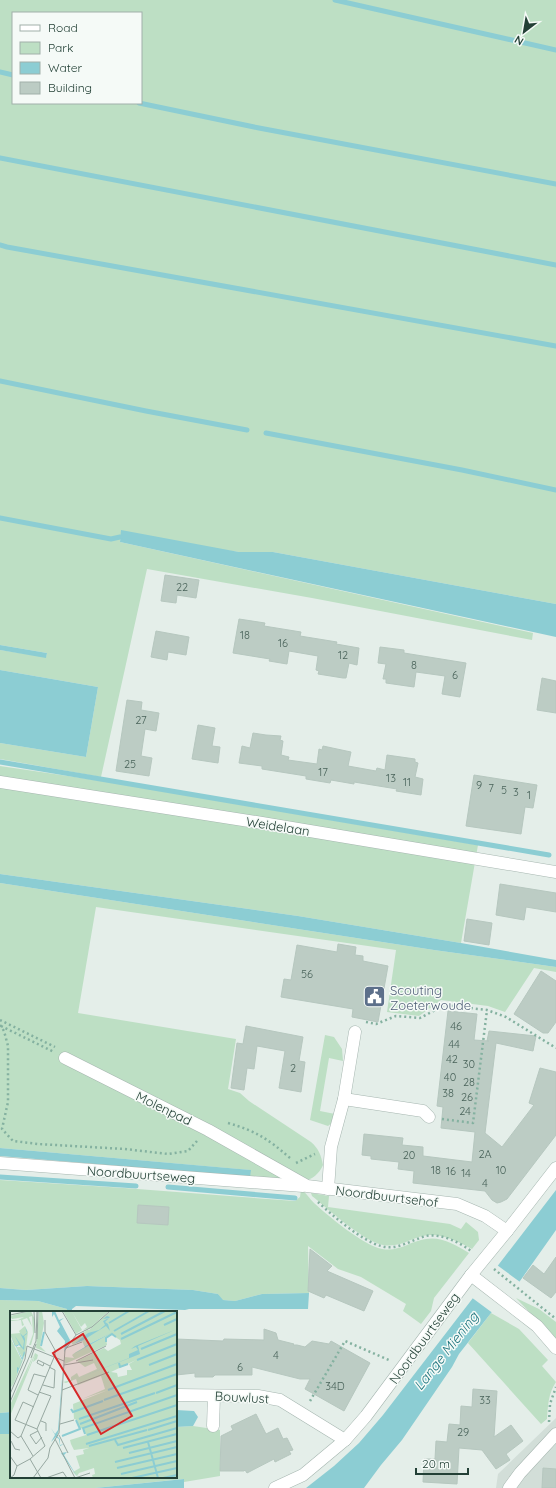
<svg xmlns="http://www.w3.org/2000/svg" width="556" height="1488" font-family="Quicksand,sans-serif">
	<rect width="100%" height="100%" fill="#e4eee9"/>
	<!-- built -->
	<polygon fill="#d2ded8" points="556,1418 556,1488 496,1488 498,1474"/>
	<!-- green -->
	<g fill="#bddfc4" fill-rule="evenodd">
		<path d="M 0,0 L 556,0 L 556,604 L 273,552 L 239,552 L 120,537 L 120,542 L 533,633 L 532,640 L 312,598 L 147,569 L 101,777 L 0,759 L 0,743 L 86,757 L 98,687 L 0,670 L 0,650 L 46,657 L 47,653 L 0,645 ZM 13,13 L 141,13 L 141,103 L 13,103 Z"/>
		<polygon points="0,766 102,781 478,845 461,943 298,916 0,874"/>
		<path d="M 0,883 L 434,950 L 556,967 L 556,972 L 534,968 L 505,1012 L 488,1006 L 441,1000 L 419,1016 L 387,1012 L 396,950 L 96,907 L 78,1013 L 236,1039 L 228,1089 L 240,1093 L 249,1101 L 311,1142 C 319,1149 321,1155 323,1165 C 311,1193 273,1180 250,1177 L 250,1170 L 0,1148 Z"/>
		<polygon points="325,1035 334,1037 342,1049 343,1061 329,1058 320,1111 335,1114 333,1122 328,1126 310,1120"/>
		<path d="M 0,1180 L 124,1188 L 295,1201 L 300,1197 L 301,1190 C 306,1192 309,1198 314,1203 C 328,1216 363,1245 382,1249 C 400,1252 410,1241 426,1239 C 440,1236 457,1245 469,1253 L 434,1298 L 431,1311 L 421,1324 L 403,1311 L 406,1304 L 361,1277 L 338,1269 L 308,1246 L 309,1293 L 262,1294 L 235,1301 L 222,1300 L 218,1294 L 193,1290 L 87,1286 L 26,1290 L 0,1288 Z"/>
		<path d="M 311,1193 L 329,1196 L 328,1207 L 450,1224 L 461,1229 L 466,1222 L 478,1232 L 479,1240 L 472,1249 C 459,1242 444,1234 429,1235 C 411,1236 401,1250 379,1244 C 360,1238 328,1209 312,1196 Z"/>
		<polygon points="516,1298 539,1309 556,1322 556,1340"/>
		<polygon points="0,1300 38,1301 67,1309 67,1312 11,1312 11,1412 0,1413"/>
		<path d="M 491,1313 L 519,1329 L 548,1360 L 542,1366 L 556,1382 C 548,1394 548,1406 547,1419 L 541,1424 L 468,1343 Z"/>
		<polygon points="193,1426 220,1430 220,1476 184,1482 183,1479 95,1488 0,1488 0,1434 11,1434 11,1477 176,1477 176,1427"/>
	</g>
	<!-- water -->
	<g fill="#8ccdd3">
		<polygon points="121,530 239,552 273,552 556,604 556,637 120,542"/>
		<polygon points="0,645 47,653 46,658 0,650"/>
		<polygon points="0,670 98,687 86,757 0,743"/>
		<polygon points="0,874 298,916 461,943 556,960 556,967 434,950 0,883"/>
		<polygon points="0,1148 251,1170 250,1177 0,1156"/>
		<polygon points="556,1190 556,1230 520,1281 491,1313 459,1354 452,1367 402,1440 381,1465 364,1488 306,1488 334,1466 359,1443 383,1415"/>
		<polygon points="87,1286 193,1290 218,1294 223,1300 235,1301 262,1294 309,1293 308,1309 189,1309 185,1310 76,1306 72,1309 72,1312 67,1312 67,1309 38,1301 0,1300 0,1288 26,1290"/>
		<polygon points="176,1410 194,1411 198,1417 193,1426 176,1427"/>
		<polygon points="11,1412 11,1434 0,1434 0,1413"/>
		<polygon points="184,1479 184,1488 95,1488"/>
	</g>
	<!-- pier -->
	<polygon fill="#e4eee9" points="497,1265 520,1282 522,1279 524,1280 494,1314 471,1297"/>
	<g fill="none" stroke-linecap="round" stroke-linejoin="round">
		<!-- stream -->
		<g stroke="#8ccdd3" stroke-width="5">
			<polyline points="335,0 556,50"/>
			<polyline points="0,72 13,75"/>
			<polyline points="139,103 259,128 556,184"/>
			<polyline points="0,158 556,265"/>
			<polyline points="0,245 7,247 556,346"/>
			<polyline points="0,381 146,411 247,430"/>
			<polyline points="266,433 462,470 556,490"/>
			<polyline points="0,518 111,539 120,537"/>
			<polyline points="0,762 549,855"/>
			<polyline points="0,1177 136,1186"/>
			<polyline points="168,1187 295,1198"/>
		</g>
	</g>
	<!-- building -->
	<g fill="#bcccc4" stroke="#b6c7bf">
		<polygon points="165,575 199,580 196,598 177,595 176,603 161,601"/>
		<polygon points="239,619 265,623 264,626 301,632 300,636 337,642 336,644 359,648 357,665 349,663 346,678 343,678 318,674 319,671 316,670 318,656 289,651 287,664 269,661 270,659 233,653"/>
		<polygon points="156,631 189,637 186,655 168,652 167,660 151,657"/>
		<polygon points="380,647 404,650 404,653 466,663 460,697 442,694 445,676 416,672 414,687 386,683 386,679 383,679 386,664 378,663"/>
		<polygon points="542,678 556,681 556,713 537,710"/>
		<polygon points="127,700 142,702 141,710 159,713 156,731 145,729 141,756 152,758 149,776 116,771"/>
		<polygon points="198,725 215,728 212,746 220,747 218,763 192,759"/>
		<polygon points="253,733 266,735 281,736 280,740 283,741 281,755 289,757 288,760 317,764 319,749 322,750 323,746 351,752 348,766 376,771 377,768 385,770 387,755 415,759 415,762 418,763 415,777 423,779 421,795 396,791 397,789 354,782 354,784 331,780 330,783 306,779 306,776 262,769 262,766 239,763 242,746 250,748"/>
		<polygon points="474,775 537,785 533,808 525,807 521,834 466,826"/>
		<polygon points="500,884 556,893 556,912 526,907 524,920 496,915"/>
		<polygon points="467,919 492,923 489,945 464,941"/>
		<polygon points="338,944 356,947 355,955 363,956 363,961 388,966 378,1022 352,1017 353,1009 281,997 284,979 291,980 297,945 337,952"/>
		<polygon points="541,971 556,981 556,1022 548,1033 543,1033 514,1014"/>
		<polygon points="448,1011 477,1014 474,1040 489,1041 487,1041 489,1031 536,1036 533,1051 496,1043 485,1133 502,1147 534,1105 529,1103 540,1068 556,1072 556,1135 507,1199 501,1202 497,1203 492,1200 485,1191 413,1183 414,1171 398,1169 399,1162 371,1159 371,1156 362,1155 364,1134 403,1138 402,1145 423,1147 423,1156 472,1162 475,1132 441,1128 443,1107 437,1106"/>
		<polygon points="246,1026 303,1037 299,1061 305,1062 301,1092 279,1088 285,1051 257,1046 254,1069 247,1068 244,1090 231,1088 237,1043 243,1044"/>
		<polygon points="138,1205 169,1207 168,1225 137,1223"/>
		<polygon points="310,1249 332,1266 327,1271 373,1291 364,1311 326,1295 324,1298 308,1291"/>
		<polygon points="556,1257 556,1292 551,1298 523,1278 533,1265 544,1274"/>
		<polygon points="264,1329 276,1333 278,1340 294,1344 293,1345 297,1345 305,1347 312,1341 329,1344 331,1341 370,1363 344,1411 305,1389 310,1379 300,1379 252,1367 252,1375 215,1375 213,1377 195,1377 195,1373 176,1375 176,1339 223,1341 224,1339 264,1340"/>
		<polygon points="473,1389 497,1391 494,1437 511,1425 523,1441 506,1454 510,1460 496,1469 482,1450 459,1448 457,1484 423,1482 424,1459 435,1459 436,1441 447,1442 449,1424 460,1425 461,1406 472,1407"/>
		<polygon points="256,1414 266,1434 278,1428 283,1439 287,1438 293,1450 289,1451 291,1454 275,1462 274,1459 247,1473 245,1470 244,1471 220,1471 221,1436 233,1430 231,1426"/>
		<polygon points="543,1468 556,1469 556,1488 542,1488"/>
	</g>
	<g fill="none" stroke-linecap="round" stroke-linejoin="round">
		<defs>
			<g id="minor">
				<polyline points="0,782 256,822 556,872"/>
				<polyline points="65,1058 208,1130 307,1186 457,1204 485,1216 507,1231"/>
				<polyline points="344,1099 423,1111 429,1117"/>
				<polyline points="0,1163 303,1186"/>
				<polyline points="328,1189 331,1147 344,1099 355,1032"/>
				<polyline points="471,1275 537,1326 556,1348"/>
				<polyline points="176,1395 258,1396 280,1400 345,1440"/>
				<polyline points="213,1426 214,1396"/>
				<polyline points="275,1488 303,1475 345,1440 366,1416 471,1275 507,1231 556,1168"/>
				<polyline points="509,1488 520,1473 556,1434"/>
			</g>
		</defs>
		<!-- minor casing -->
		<use href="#minor" stroke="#a6b6b0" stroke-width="13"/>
		<!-- path -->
		<g stroke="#84b1a0" stroke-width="2.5" stroke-dasharray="2 3" stroke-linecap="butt">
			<polyline points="0,1020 55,1047"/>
			<polyline points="366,1022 376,1024 396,1016 420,1018 445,1005 487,1010 506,1017 556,1048"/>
			<polyline points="0,1025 4,1031 8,1046 8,1102 2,1129 13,1141 38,1144 125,1149 168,1154 188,1151 197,1141"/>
			<polyline points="1,1026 54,1052"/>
			<polyline points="442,1119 473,1123 487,1010"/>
			<path d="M 228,1123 C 256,1131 268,1139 290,1158"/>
			<polyline points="296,1163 315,1154"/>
			<path d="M 318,1202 C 333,1216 362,1241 381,1246 C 397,1251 411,1240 426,1236 C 441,1233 459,1242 471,1251"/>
			<polyline points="494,1269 556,1319"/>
			<polyline points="310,1401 345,1341 391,1361"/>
			<polyline points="549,1422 550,1404 556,1387"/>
		</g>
		<!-- minor -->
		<use href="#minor" stroke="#fff" stroke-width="12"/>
	</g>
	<!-- icons -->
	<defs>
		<symbol id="civic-square" viewBox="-11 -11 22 22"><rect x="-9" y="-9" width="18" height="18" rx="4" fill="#5c6f8a" stroke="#f5faf7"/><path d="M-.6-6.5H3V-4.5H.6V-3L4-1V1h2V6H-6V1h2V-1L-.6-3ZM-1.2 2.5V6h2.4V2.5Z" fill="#fff"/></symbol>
	</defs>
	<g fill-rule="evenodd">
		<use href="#civic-square" x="362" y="984" width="25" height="25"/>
	</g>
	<g text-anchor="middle" stroke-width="3" stroke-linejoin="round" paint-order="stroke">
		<!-- number labels -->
		<g font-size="11" fill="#49635a">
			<text x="182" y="591">22</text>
			<text x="245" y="639">18</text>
			<text x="283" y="647">16</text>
			<text x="343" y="659">12</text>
			<text x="414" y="669">8</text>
			<text x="455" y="679">6</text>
			<text x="141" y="724">27</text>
			<text x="130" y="768">25</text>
			<text x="323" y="776">17</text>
			<text x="391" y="782">13</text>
			<text x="407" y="786">11</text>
			<text x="479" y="789">9</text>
			<text x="491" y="792">7</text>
			<text x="504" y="794">5</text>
			<text x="516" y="796">3</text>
			<text x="529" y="799">1</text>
			<text x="307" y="978">56</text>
			<text x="456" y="1030">46</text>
			<text x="454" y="1048">44</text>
			<text x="452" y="1063">42</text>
			<text x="469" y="1068">30</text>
			<text x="293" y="1072">2</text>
			<text x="450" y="1081">40</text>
			<text x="469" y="1086">28</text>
			<text x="448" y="1097">38</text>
			<text x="467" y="1101">26</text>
			<text x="465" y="1115">24</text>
			<text x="485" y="1158">2A</text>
			<text x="409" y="1159">20</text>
			<text x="436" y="1174">18</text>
			<text x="501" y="1174">10</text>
			<text x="451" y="1175">16</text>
			<text x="466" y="1177">14</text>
			<text x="485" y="1187">4</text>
			<text x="276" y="1359">4</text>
			<text x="240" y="1371">6</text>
			<text x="335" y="1390">34D</text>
			<text x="485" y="1404">33</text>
			<text x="463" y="1436">29</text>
		</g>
		<!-- street labels -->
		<g font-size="13" fill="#234036" stroke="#f5faf7">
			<text transform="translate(278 826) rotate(9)" y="5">Weidelaan</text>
			<text transform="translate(164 1108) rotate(26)" y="5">Molenpad</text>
			<text transform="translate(141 1174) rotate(4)" y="5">Noordbuurtseweg</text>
			<text transform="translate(387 1196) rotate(7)" y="5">Noordbuurtsehof</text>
			<text transform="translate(424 1338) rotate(-54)" y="5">Noordbuurtseweg</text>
			<text transform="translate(242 1397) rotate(3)" y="5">Bouwlust</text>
		</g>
		<!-- service labels -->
		<g font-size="13" fill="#4e5e75" stroke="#f5faf7" text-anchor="start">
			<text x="390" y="995">Scouting<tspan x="390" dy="15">Zoeterwoude</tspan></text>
		</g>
		<!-- water labels -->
		<g font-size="14" font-style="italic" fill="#1c747d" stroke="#f5faf7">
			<text transform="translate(446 1351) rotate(-52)" y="5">Lange Miening</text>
		</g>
	</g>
	<!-- overview -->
	<g transform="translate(10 1311)">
		<rect width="167" height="167" fill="#e4eee9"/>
		<path d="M 21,0 L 25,9 L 24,23 L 21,34 L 19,34 L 23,23 L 22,5 L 19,6 L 22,16 L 17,7 L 12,9 L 14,14 L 12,15 L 11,9 L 2,10 L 0,9 L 8,9 L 14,6 L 2,8 L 0,5 ZM 29,0 L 32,0 L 34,12 L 30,35 L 36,41 L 26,37 ZM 53,0 L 99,0 L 81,16 L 101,0 L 167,0 L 167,18 L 149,26 L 167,18 L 167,167 L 83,167 L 82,164 L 85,163 L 84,157 L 69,162 L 67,165 L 63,161 L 70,157 L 66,145 L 74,143 L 73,139 L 79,137 L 64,139 L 61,133 L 60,129 L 76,124 L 73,117 L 70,118 L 67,109 L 64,108 L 63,93 L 98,79 L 72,88 L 95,78 L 91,65 L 68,74 L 66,68 L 93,57 L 56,72 L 53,71 L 61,69 L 61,66 L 67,62 L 69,66 L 87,58 L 84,52 L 75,56 L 67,50 L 94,37 L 98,40 L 111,33 L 110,29 L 102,24 L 96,27 L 97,34 L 55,53 L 55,46 L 64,47 L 62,44 L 66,41 L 101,22 L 75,35 L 72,30 L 82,23 L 78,23 L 63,34 L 61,31 L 77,19 L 75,19 L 79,19 L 85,14 L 80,17 L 73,19 L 77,16 L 75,12 L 71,16 L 62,1 L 72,19 L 66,23 ZM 126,49 L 119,53 L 122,59 L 117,59 L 117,64 L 108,66 L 107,62 L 101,61 ZM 15,15 L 18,21 L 15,44 L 0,82 L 3,73 L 0,78 L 0,26 L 12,50 L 14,45 L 12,46 L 6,36 L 11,36 L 9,33 L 5,35 L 0,23 L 10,22 L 9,20 ZM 24,42 L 15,66 L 25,42 L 28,44 L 27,48 L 23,51 L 25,44 L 0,105 L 0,94 Z" fill="#bddfc4" fill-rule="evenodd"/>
		<path d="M 42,0 L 45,0 L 49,9 L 54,7 L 50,10 L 60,29 L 54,42 L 49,119 L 47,125 L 50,128 L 50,134 L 54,133 L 50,135 L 51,142 L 57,141 L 54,144 L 68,167 L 51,142 L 49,128 L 46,126 L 41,131 L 45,124 L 41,117 L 45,123 L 48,119 L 55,30 L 47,20 L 50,16 L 44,3 L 42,6 ZM 97,5 L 100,6 L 95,11 L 98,13 L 100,20 L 96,15 L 72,30 L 75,35 L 103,21 L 62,44 L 75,36 L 72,30 L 64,33 L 78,22 L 89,19 L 95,14 L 93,10 L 99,7 L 93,8 ZM 15,16 L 17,20 L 17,23 L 14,25 L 15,28 L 14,39 L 9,34 L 6,36 L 12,47 L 14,40 L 15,42 L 7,63 L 7,56 L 9,57 L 12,49 L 0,23 L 5,35 L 9,33 L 5,25 L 13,37 L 14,30 L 10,22 L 13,25 L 17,22 ZM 167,18 L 128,35 L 130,43 L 56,72 L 119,47 L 119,43 L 128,39 L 126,36 L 121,38 L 125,35 Z" fill="#8ccdd3"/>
		<path fill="none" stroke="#8ccdd3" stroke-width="2" d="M 99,12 L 119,0M 154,14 L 167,8M 104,20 L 139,0M 111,23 L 155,0M 111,28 L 167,1M 96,31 L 96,27 L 102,23 L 106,26M 31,35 L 34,21M 131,38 L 167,23M 127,49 L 167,33M 109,52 L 110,56 L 118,53M 139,54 L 167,43M 98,79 L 167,53M 146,82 L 167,74M 94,89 L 167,63M 61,98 L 63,101 L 93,90M 69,108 L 145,82M 70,113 L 127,91M 138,119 L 167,110M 75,123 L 73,117 L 167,84M 77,124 L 167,94M 52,125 L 70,118 L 66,109M 105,129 L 108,134 L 167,117M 138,131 L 148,167M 76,133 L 167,105M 79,135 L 137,119M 113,137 L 167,123M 119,142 L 167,130M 105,151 L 167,136M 107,157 L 167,143M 111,163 L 167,150M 122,167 L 167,157M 153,167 L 167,164"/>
		<path fill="none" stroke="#97a8a1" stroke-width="1" d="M 24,0 L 25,22M 52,0 L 66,24M 0,4 L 19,0M 66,24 L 82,16 L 100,0M 27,28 L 28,1M 17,35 L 54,50M 56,37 L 72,31M 21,47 L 26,33M 66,50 L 96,35M 34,52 L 33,55 L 27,52 L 28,49 L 40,55M 54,54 L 83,49M 33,74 L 44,77 L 45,59 L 39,56M 52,79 L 99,61M 0,83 L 15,48 L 17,35M 28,84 L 18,79 L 24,63 L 36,66M 0,91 L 26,30 L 27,0M 24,96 L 13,91 L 5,109 L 27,118 L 35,135M 31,110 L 36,112 L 36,120M 50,113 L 64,109M 27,118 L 41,85 L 29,81M 0,120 L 8,127 L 11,125M 28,120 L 20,124 L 26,133 L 32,126M 49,124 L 58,142M 11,125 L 45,44 L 45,39 L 35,21 L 35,9M 11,125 L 23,145M 45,128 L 65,167M 1,130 L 5,138 L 10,139M 0,145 L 7,155M 20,148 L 31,167M 0,167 L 4,164 L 7,155 L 20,148 L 35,135M 23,167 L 38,147 L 40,137 L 49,122 L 55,39 L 66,24M 36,167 L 53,161 L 57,167M 65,167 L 80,162"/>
		<path fill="#d62828" fill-opacity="0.15" stroke="#d62828" stroke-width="2" d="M 73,23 L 122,105 L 91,123 L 43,42 Z"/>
		<rect width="167" height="167" fill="none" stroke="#234036" stroke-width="2"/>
	</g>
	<!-- legend -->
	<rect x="12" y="12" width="130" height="92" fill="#f5faf7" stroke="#a1b0aa"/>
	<rect x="20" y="25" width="20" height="6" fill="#ffffff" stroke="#a1b0aa"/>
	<text x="48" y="32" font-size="12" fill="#234036">Road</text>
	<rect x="20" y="42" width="20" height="12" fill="#bddfc4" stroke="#a1b0aa"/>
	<text x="48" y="52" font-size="12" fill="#234036">Park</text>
	<rect x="20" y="62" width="20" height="12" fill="#8ccdd3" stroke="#a1b0aa"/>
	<text x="48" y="72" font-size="12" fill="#234036">Water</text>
	<rect x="20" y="82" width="20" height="12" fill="#bcccc4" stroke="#a1b0aa"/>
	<text x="48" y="92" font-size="12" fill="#234036">Building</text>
	<!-- north arrow -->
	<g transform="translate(524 32) rotate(211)" stroke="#f5faf7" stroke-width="3" paint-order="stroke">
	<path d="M0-3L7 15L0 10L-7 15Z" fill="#234036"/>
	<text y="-6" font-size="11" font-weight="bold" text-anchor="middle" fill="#234036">N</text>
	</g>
	<!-- scale -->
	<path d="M416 1468v6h52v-6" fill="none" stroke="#234036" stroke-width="2"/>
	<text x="422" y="1468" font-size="12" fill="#234036" stroke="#f5faf7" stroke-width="3" paint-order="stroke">20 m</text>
</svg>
